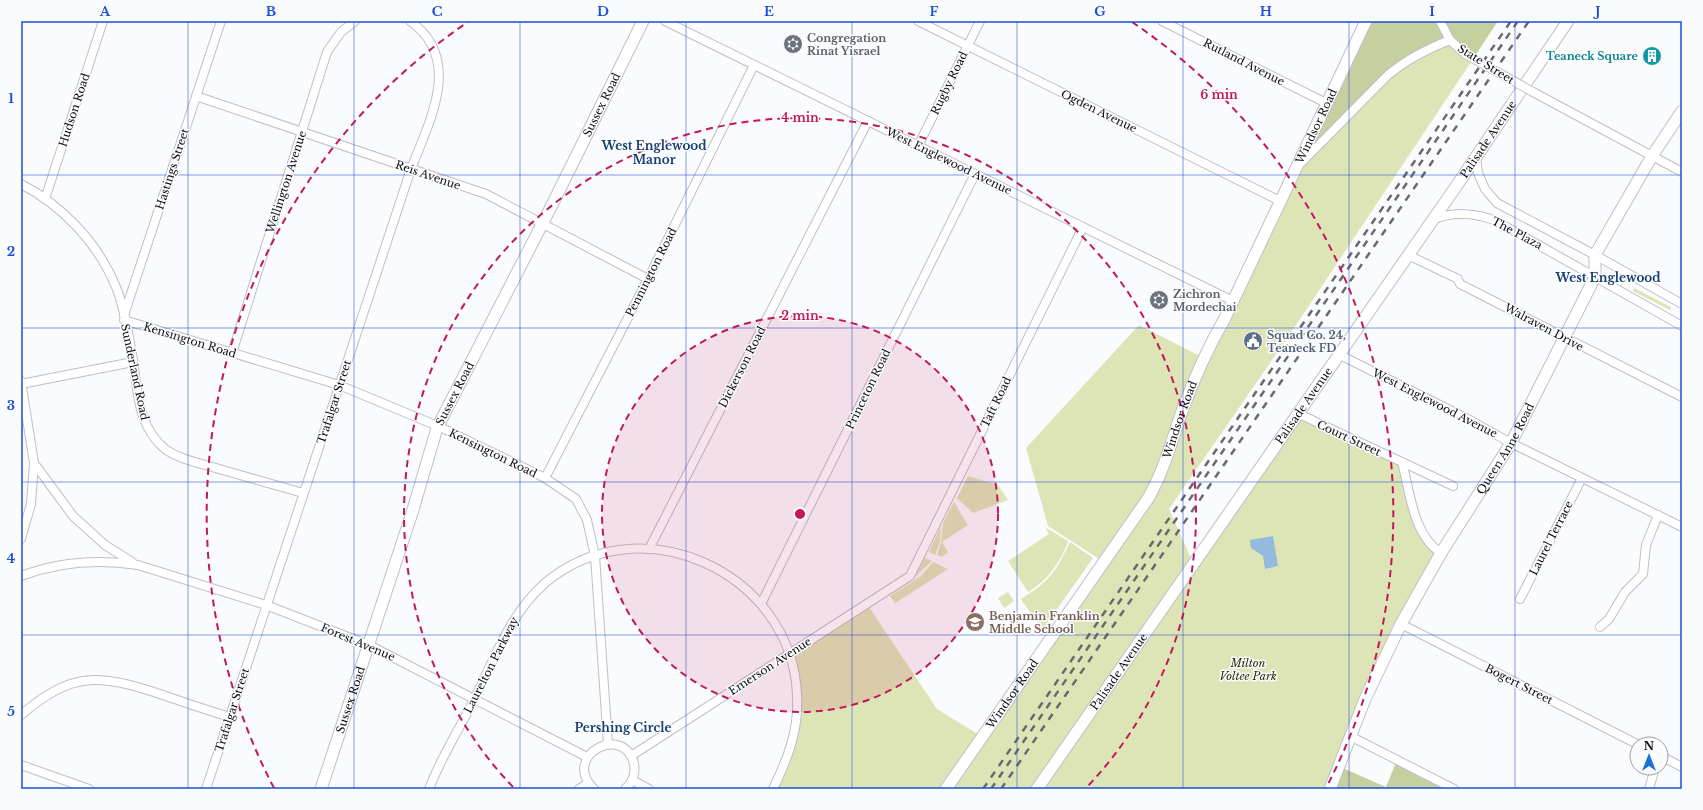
<svg xmlns="http://www.w3.org/2000/svg" width="1703" height="810" font-family="'Libre Baskerville',serif">
	<rect width="100%" height="100%" fill="#fafbfd"/>
	<!-- green -->
	<g fill="#dde5b6">
		<polygon points="1444,43 1473,59 1292,331 1169,509 1193,563 1297,413 1402,462 1418,524 1441,553 1401,624 1330,789 773,789 797,713 789,654 867,604 937,709 981,736 1104,562 1048,526 1026,448 1139,325 1204,358 1294,171 1413,52"/>
		<polygon points="1634,288 1671,307 1670,310 1633,291"/>
		<polygon points="968,476 998,485 1008,500 973,513 957,498"/>
		<polygon points="954,502 968,525 942,542 948,552 942,557 937,555 941,542 943,523"/>
		<polygon points="941,526 940,542 935,555 929,552"/>
		<path d="M 1045,527 L 1068,541 L 1068,542 C 1059,564 1048,580 1028,592 L 1008,561 L 1049,534 Z"/>
		<path d="M 1070,542 L 1093,558 L 1043,629 L 1040,627 L 1021,599 C 1050,581 1056,572 1070,542 Z"/>
		<polygon points="925,558 932,561 915,577"/>
		<polygon points="933,562 948,569 895,603 890,596 921,576"/>
		<polygon points="1008,592 1014,601 1004,608 998,598"/>
	</g>
	<!-- forest -->
	<g fill="#c6cf9e">
		<polygon points="1366,21 1498,21 1473,59 1444,43 1413,52 1294,171"/>
		<polygon points="1397,760 1454,789 1330,789 1338,766 1386,787"/>
	</g>
	<!-- water -->
	<polygon fill="#92bbde" points="1273,536 1278,566 1265,569 1263,556 1251,548 1250,540"/>
	<g fill="none" stroke-linecap="round" stroke-linejoin="round">
		<defs>
			<g id="street">
				<polyline points="665,21 1233,301"/>
				<polyline points="918,21 1280,201"/>
				<polyline points="1162,21 1326,103"/>
				<polyline points="1440,21 1450,40"/>
				<polyline points="1533,92 1682,172"/>
				<polyline points="196,96 486,194 648,279"/>
				<polyline points="918,146 980,21"/>
				<polyline points="1476,157 1478,173 1485,189 1497,203 1595,255 1682,304"/>
				<path d="M 1300,164 L 1388,75 C 1407,59 1427,49 1450,40 L 1465,54"/>
				<path d="M 21,184 C 63,206 98,243 116,287 C 125,309 129,337 133,360 C 138,393 138,427 165,449 C 180,460 201,463 219,469 C 247,477 275,485 303,493"/>
				<polyline points="45,199 103,21"/>
				<path d="M 1433,220 C 1452,211 1477,213 1496,221 L 1682,326"/>
				<polyline points="1408,255 1458,279 1460,284 1682,397"/>
				<polyline points="124,315 221,21"/>
				<polyline points="124,320 339,385 440,427 545,478 576,499 587,520 595,556 608,744"/>
				<polyline points="232,353 327,52 341,32 355,21"/>
				<polyline points="1338,354 1468,419 1511,443 1682,527"/>
				<polyline points="21,381 34,463 73,516 105,545 132,562"/>
				<polyline points="21,384 133,362"/>
				<path d="M 1297,413 L 1402,462 C 1410,492 1413,535 1441,553"/>
				<polyline points="1402,462 1453,486"/>
				<polyline points="545,478 648,279 754,65"/>
				<polyline points="21,539 31,504 34,463"/>
				<polyline points="649,549 868,121"/>
				<path d="M 21,576 C 58,562 99,559 138,565 L 266,605 L 369,645 L 587,757"/>
				<polyline points="1520,599 1582,478"/>
				<polyline points="761,604 975,174"/>
				<polyline points="1401,624 1637,744"/>
				<polyline points="1600,627 1609,619 1625,592 1643,574 1646,545 1658,515"/>
				<path d="M 21,715 C 72,671 99,674 160,694 C 183,702 206,710 230,717"/>
				<polyline points="1350,736 1454,789"/>
				<polyline points="631,756 910,576 1083,227"/>
				<polyline points="1661,756 1682,767"/>
				<polyline points="21,765 89,789"/>
				<polyline points="632,780 649,789"/>
				<path d="M 206,789 L 411,169 C 429,122 464,59 410,21"/>
				<path d="M 429,789 C 441,757 460,728 475,698 C 495,657 510,614 545,583 C 640,503 792,572 797,695 C 799,730 788,758 773,789"/>
				<polyline points="579,789 588,783"/>
				<path d="M 594,789 C 560,756 624,722 634,764 C 636,774 632,783 625,789"/>
				<polyline points="1649,789 1655,768"/>
			</g>
			<g id="secondary">
				<path id="s1" d="M 321,789 L 412,513 L 437,428 L 553,203 L 643,21"/>
				<path id="s2" d="M 946,789 L 1149,497 C 1164,470 1171,443 1181,414 C 1193,381 1207,349 1225,318 L 1366,21"/>
				<path id="s3" d="M 1037,789 L 1455,188 L 1568,21"/>
				<path id="s4" d="M 1330,789 L 1365,699 L 1401,624 L 1441,553 L 1511,443 L 1595,277 L 1595,255 L 1652,156 L 1682,111"/>
			</g>
		</defs>
		<!-- street casing -->
		<use href="#street" stroke="#bebfca" stroke-width="10"/>
		<!-- secondary casing -->
		<use href="#secondary" stroke="#bebfca" stroke-width="13"/>
		<!-- street -->
		<use href="#street" stroke="#fff" stroke-width="8"/>
		<!-- secondary -->
		<use href="#secondary" stroke="#fff" stroke-width="11"/>
		<!-- rail -->
		<g stroke="#6a6a6e" stroke-width="2.5" stroke-dasharray="7 7" stroke-linecap="butt">
			<polyline points="983,789 1511,21"/>
			<polyline points="991,789 1518,21"/>
			<polyline points="1001,789 1529,21"/>
		</g>
		<defs>
			<polyline id="street-bridge" points="1465,54 1533,92"/>
		</defs>
		<!-- street-bridge casing -->
		<use href="#street-bridge" stroke="#bebfca" stroke-width="10" stroke-linecap="butt"/>
		<!-- street-bridge -->
		<use href="#street-bridge" stroke="#fff" stroke-width="8"/>
	</g>
	<!-- grid -->
	<path fill="none" stroke="#1d4ed8" stroke-width="1" stroke-opacity="0.55" d="M 188,21 L 188,789M 354,21 L 354,789M 520,21 L 520,789M 686,21 L 686,789M 852,21 L 852,789M 1017,21 L 1017,789M 1183,21 L 1183,789M 1349,21 L 1349,789M 1515,21 L 1515,789M 21,175 L 1682,175M 21,328 L 1682,328M 21,482 L 1682,482M 21,635 L 1682,635"/>
	<!-- distance rings -->
	<circle cx="800" cy="514" r="198" fill="#c2185b" fill-opacity=".12"/>
	<g fill="none" stroke="#c2185b" stroke-width="2" stroke-dasharray="7 5">
		<circle cx="800" cy="514" r="198"/>
		<path d="M513 787A396 396 0 1 1 1087 787"/>
		<path d="M274 788A593 593 0 0 1 468 22M1132 22A593 593 0 0 1 1326 788"/>
	</g>
	<!-- icons -->
	<defs>
		<symbol id="synagogue-disc" viewBox="-11 -11 22 22"><circle r="9.5" fill="#6b7280" stroke="#fafbfd"/><path d="M0-6.5L5.6 3.2H-5.6ZM0 6.5L5.6-3.2H-5.6Z" fill="#fff"/></symbol>
		<symbol id="building-disc" viewBox="-11 -11 22 22"><circle r="9.5" fill="#0f9aa8" stroke="#fafbfd"/><path d="M-4-6H4V6H1V3H-1V6H-4ZM-2.5-4.3h1.7v1.8h-1.7ZM.8-4.3h1.7v1.8H.8ZM-2.5-1h1.7V.8h-1.7ZM.8-1h1.7V.8H.8Z" fill="#fff"/></symbol>
		<symbol id="civic-disc" viewBox="-11 -11 22 22"><circle r="9.5" fill="#5c6f8a" stroke="#fafbfd"/><path d="M-.6-6.5H3V-4.5H.6V-3L4-1V1h2V6H-6V1h2V-1L-.6-3ZM-1.2 2.5V6h2.4V2.5Z" fill="#fff"/></symbol>
		<symbol id="school-disc" viewBox="-11 -11 22 22"><circle r="9.5" fill="#8d6e63" stroke="#fafbfd"/><path d="M0-5L7-2L0 1L-7-2ZM-4 1L0 2.5L4 1V4Q0 6-4 4Z" fill="#fff"/></symbol>
	</defs>
	<g fill-rule="evenodd">
		<use href="#synagogue-disc" x="782" y="33" width="22" height="22"/>
		<use href="#building-disc" x="1641" y="45" width="22" height="22"/>
		<use href="#synagogue-disc" x="1148" y="289" width="22" height="22"/>
		<use href="#civic-disc" x="1242" y="330" width="22" height="22"/>
		<use href="#school-disc" x="964" y="611" width="22" height="22"/>
	</g>
	<g text-anchor="middle" stroke-width="3" stroke-linejoin="round" paint-order="stroke">
		<!-- worship labels -->
		<g font-size="11" font-weight="bold" fill="#5b616d" stroke="#fafbfd" text-anchor="start">
			<text x="807" y="42">Congregation<tspan x="807" dy="13">Rinat Yisrael</tspan></text>
			<text x="1173" y="298">Zichron<tspan x="1173" dy="13">Mordechai</tspan></text>
		</g>
		<!-- culture labels -->
		<g font-size="11" font-weight="bold" fill="#0d838f" stroke="#fafbfd" text-anchor="end">
			<text x="1638" y="60">Teaneck Square</text>
		</g>
		<!-- street labels -->
		<g font-size="11" fill="#0e0e12" stroke="#fafbfd">
			<text transform="translate(1244 62) rotate(27)" y="4">Rutland Avenue</text>
			<text transform="translate(1486 64) rotate(32)" y="4">State Street</text>
			<text transform="translate(949 83) rotate(-64)" y="4">Rugby Road</text>
			<text dy="4" stroke="none"><textPath href="#s1" startOffset="742">Sussex Road</textPath></text>
			<text transform="translate(74 110) rotate(-72)" y="4">Hudson Road</text>
			<text transform="translate(1099 111) rotate(26)" y="4">Ogden Avenue</text>
			<text dy="4" stroke="none"><textPath href="#s2" startOffset="763">Windsor Road</textPath></text>
			<text dy="4" stroke="none"><textPath href="#s3" startOffset="791">Palisade Avenue</textPath></text>
			<text transform="translate(949 161) rotate(26)" y="4">West Englewood Avenue</text>
			<text transform="translate(172 169) rotate(-72)" y="4">Hastings Street</text>
			<text transform="translate(428 175) rotate(19)" y="4">Reis Avenue</text>
			<text transform="translate(286 182) rotate(-72)" y="4">Wellington Avenue</text>
			<text transform="translate(1517 233) rotate(28)" y="4">The Plaza</text>
			<text transform="translate(651 272) rotate(-63)" y="4">Pennington Road</text>
			<text transform="translate(1544 327) rotate(28)" y="4">Walraven Drive</text>
			<text transform="translate(190 340) rotate(17)" y="4">Kensington Road</text>
			<text transform="translate(742 367) rotate(-63)" y="4">Dickerson Road</text>
			<text transform="translate(135 372) rotate(78)" y="4">Sunderland Road</text>
			<text transform="translate(868 389) rotate(-64)" y="4">Princeton Road</text>
			<text dy="4" stroke="none"><textPath href="#s1" startOffset="418">Sussex Road</textPath></text>
			<text transform="translate(334 402) rotate(-72)" y="4">Trafalgar Street</text>
			<text transform="translate(996 402) rotate(-64)" y="4">Taft Road</text>
			<text transform="translate(1435 403) rotate(27)" y="4">West Englewood Avenue</text>
			<text dy="4" stroke="none"><textPath href="#s3" startOffset="467">Palisade Avenue</textPath></text>
			<text dy="4" stroke="none"><textPath href="#s2" startOffset="439">Windsor Road</textPath></text>
			<text transform="translate(1349 438) rotate(25)" y="4">Court Street</text>
			<text dy="4" stroke="none"><textPath href="#s4" startOffset="384">Queen Anne Road</textPath></text>
			<text transform="translate(493 453) rotate(26)" y="4">Kensington Road</text>
			<text transform="translate(1551 538) rotate(-63)" y="4">Laurel Terrace</text>
			<text transform="translate(358 642) rotate(23)" y="4">Forest Avenue</text>
			<text transform="translate(491 665) rotate(-63)" y="4">Laurelton Parkway</text>
			<text transform="translate(770 666) rotate(-33)" y="4">Emerson Avenue</text>
			<text dy="4" stroke="none"><textPath href="#s3" startOffset="143">Palisade Avenue</textPath></text>
			<text transform="translate(1519 684) rotate(27)" y="4">Bogert Street</text>
			<text dy="4" stroke="none"><textPath href="#s2" startOffset="116">Windsor Road</textPath></text>
			<text dy="4" stroke="none"><textPath href="#s1" startOffset="94">Sussex Road</textPath></text>
			<text transform="translate(232 710) rotate(-72)" y="4">Trafalgar Street</text>
		</g>
		<!-- service labels -->
		<g font-size="11" font-weight="bold" fill="#4e5e75" stroke="#fafbfd" text-anchor="start">
			<text x="1267" y="339">Squad Co. 24,<tspan x="1267" dy="13">Teaneck FD</tspan></text>
		</g>
		<!-- education labels -->
		<g font-size="11" font-weight="bold" fill="#785e54" stroke="#fafbfd" text-anchor="start">
			<text x="989" y="620">Benjamin Franklin<tspan x="989" dy="13">Middle School</tspan></text>
		</g>
		<!-- park labels -->
		<g font-size="11" font-style="italic" fill="#282c05" stroke="#fafbfd">
			<text x="1248" y="667">Milton<tspan x="1248" dy="13">Voltee Park</tspan></text>
		</g>
		<!-- neighbourhood labels -->
		<g font-size="12" font-weight="bold" fill="#173d71" stroke="#fafbfd">
			<text x="654" y="150">West Englewood<tspan x="654" dy="14">Manor</tspan></text>
			<text x="1608" y="282">West Englewood</text>
			<text x="623" y="732">Pershing Circle</text>
		</g>
	</g>
	<circle cx="800" cy="514" r="6" fill="#c2185b" stroke="#fafbfd" stroke-width="2"/>
	<g font-size="12" text-anchor="middle" font-weight="bold" fill="#c2185b" stroke="#fafbfd" stroke-width="3" stroke-linejoin="round" paint-order="stroke">
		<text x="1219" y="99">6 min</text>
		<text x="800" y="122">4 min</text>
		<text x="800" y="320">2 min</text>
	</g>
	<!-- border -->
	<rect width="1703" height="810" fill="none" stroke="#fafbfd" stroke-width="44"/>
	<!-- north arrow -->
	<g transform="translate(1649 756)"><circle r="19" fill="#fafbfd" stroke="#9c9c9f"/>
	<path d="M0-3L7 15L0 10L-7 15Z" fill="#1c6ed8"/>
	<text y="-6" font-size="11" font-weight="bold" text-anchor="middle" fill="#0e0e12">N</text>
	</g>
	<rect x="22" y="22" width="1659" height="766" fill="none" stroke="#1d4ed8" stroke-width="1.5"/>
	<g font-size="13" text-anchor="middle" font-weight="bold" fill="#1d4ed8">
		<text x="105" y="16">A</text>
		<text x="271" y="16">B</text>
		<text x="437" y="16">C</text>
		<text x="603" y="16">D</text>
		<text x="769" y="16">E</text>
		<text x="934" y="16">F</text>
		<text x="1100" y="16">G</text>
		<text x="1266" y="16">H</text>
		<text x="1432" y="16">I</text>
		<text x="1598" y="16">J</text>
		<text x="11" y="103">1</text>
		<text x="11" y="256">2</text>
		<text x="11" y="410">3</text>
		<text x="11" y="563">4</text>
		<text x="11" y="716">5</text>
	</g>
</svg>
